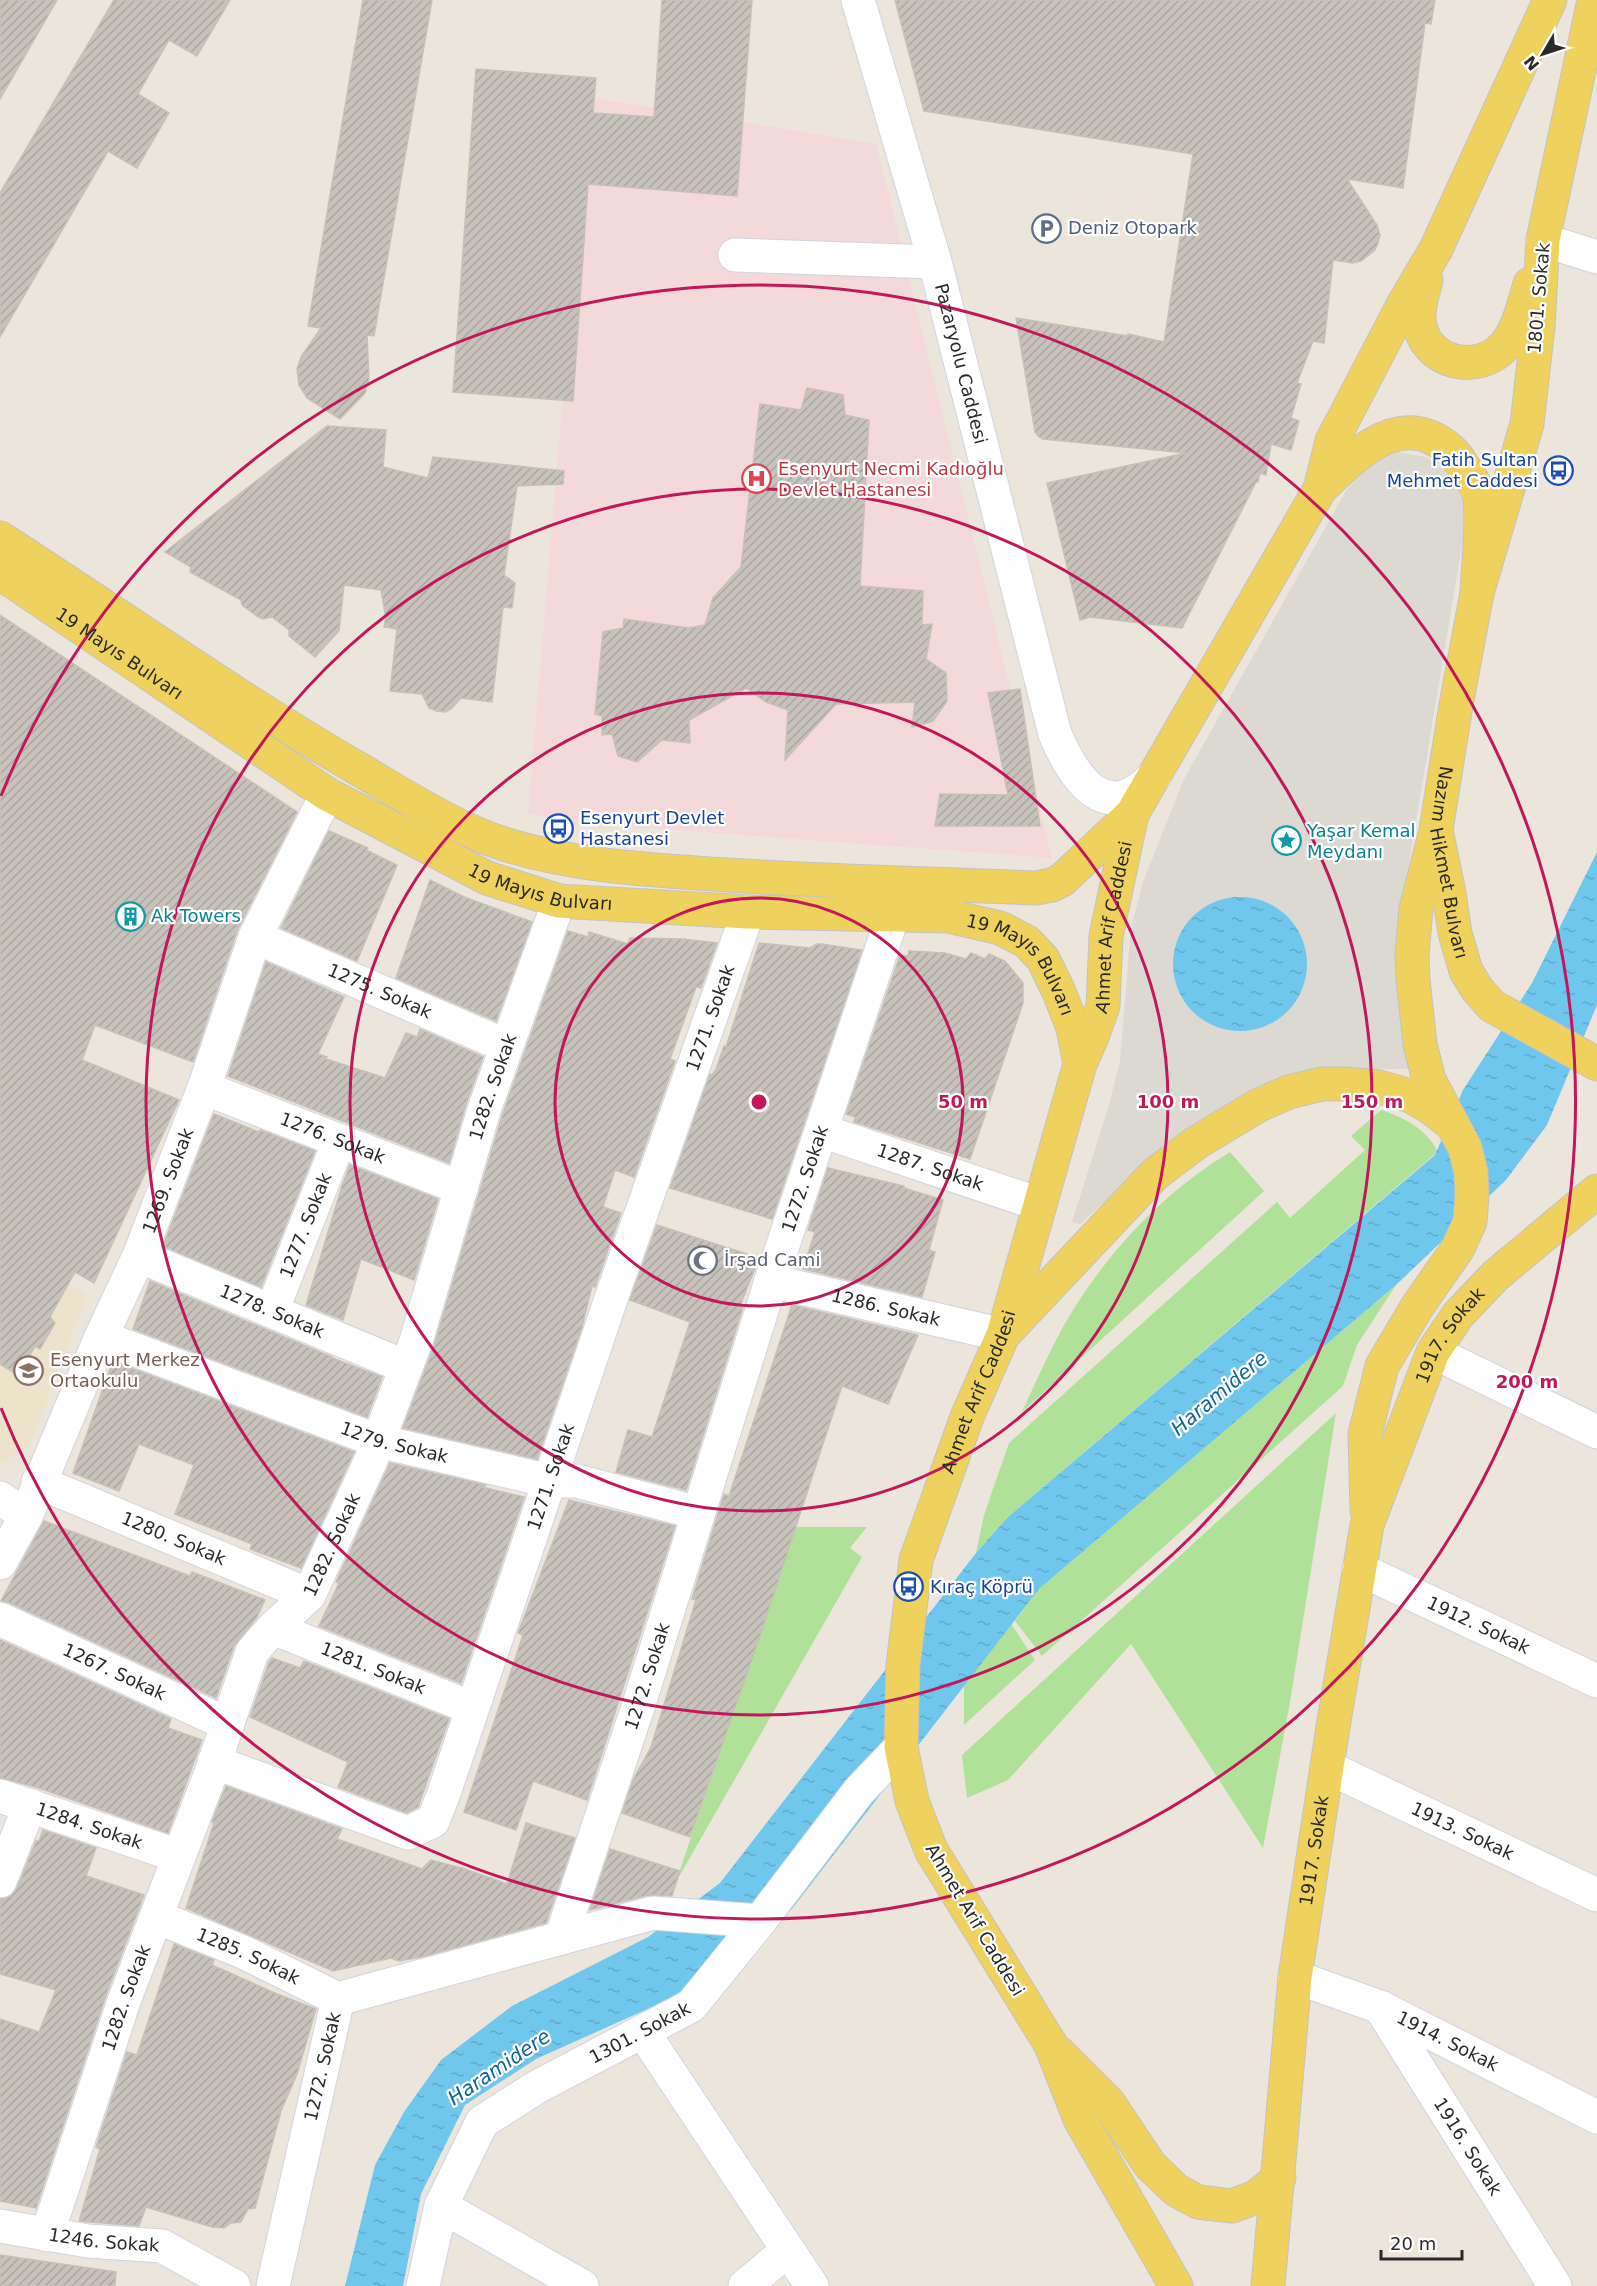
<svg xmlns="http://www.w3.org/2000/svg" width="1597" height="2286" font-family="'DejaVu Sans',sans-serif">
	<defs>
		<pattern id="water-ripples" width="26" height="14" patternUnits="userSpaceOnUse" patternTransform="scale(1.5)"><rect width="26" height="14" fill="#6fc7ed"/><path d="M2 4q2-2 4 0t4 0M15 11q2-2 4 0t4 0" fill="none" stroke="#60abcb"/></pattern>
		<pattern id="building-hatch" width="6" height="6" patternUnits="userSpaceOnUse" patternTransform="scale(1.5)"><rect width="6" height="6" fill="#c7c2bb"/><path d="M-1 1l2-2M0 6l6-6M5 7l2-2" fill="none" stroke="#aba7a1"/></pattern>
	</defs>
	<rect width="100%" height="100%" fill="#ece5dc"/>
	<!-- education -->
	<polygon fill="#ede3cb" points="0,1244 87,1295 30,1445 0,1465"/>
	<!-- medical -->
	<polygon fill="#f3d9d9" points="588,97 876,144 1052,858 566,822 528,813"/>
	<!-- grass -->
	<g fill="#afe298">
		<path d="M 1381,1110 C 1403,1117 1425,1128 1437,1150 L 1435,1154 L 1008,1517 L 976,1553 L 984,1515 L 1009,1443 L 1277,1202 L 1290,1218 L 1365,1150 L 1351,1136 Z"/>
		<path d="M 1230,1152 L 1264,1191 L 1022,1412 C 1039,1375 1056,1336 1078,1302 C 1118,1241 1169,1189 1230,1152 Z"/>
		<polygon points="1396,1285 1357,1345 1343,1386 1042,1656 1015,1621 1039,1589"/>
		<polygon points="1336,1413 1290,1702 1263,1848 1131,1644 1008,1780 967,1798 962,1755"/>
		<polygon points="795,1527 867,1527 850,1548 862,1557 676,1882"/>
		<polygon points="973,1566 1035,1660 964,1725 964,1670"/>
	</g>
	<!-- plaza -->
	<polygon fill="#dcd8d2" points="1398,452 1426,457 1447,472 1464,503 1463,539 1400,917 1409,1069 1354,1069 1132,1177 1080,1224 1072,1222 1109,1105 1120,1061 1131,928 1143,882 1184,779 1347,489 1373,462"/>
	<!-- water -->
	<g fill="url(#water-ripples)">
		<polygon points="1597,852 1597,1005 1547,1125 1506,1180 1396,1285 1039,1589 791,1910 672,1998 536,2059 465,2105 421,2194 403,2286 345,2286 375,2165 404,2112 441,2060 512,2006 648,1937 720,1883 976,1553 1008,1517 1435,1155 1463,1090 1532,983"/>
		<circle cx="1240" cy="964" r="67"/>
	</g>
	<!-- building -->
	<g fill="url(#building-hatch)" stroke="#c7c1b5" stroke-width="1.5">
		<polygon points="0,0 57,0 0,99"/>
		<polygon points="114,0 230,0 197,56 169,40 138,94 169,113 137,168 108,151 0,337 0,193"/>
		<polygon points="363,0 432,0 374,336 367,335 369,379 365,393 340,419 307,398 299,385 297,369 301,357 321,328 308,326"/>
		<polygon points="662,0 752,0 737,196 588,184 573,401 453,392 476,69 596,78 593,113 654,117"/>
		<polygon points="895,0 1435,0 1431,24 1425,23 1403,188 1347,179 1377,225 1380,235 1378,243 1375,250 1361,261 1353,263 1333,260 1324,343 1313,341 1297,383 1301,384 1291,418 1299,421 1291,450 1271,444 1266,475 1260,473 1258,482 1256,482 1182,628 1090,617 1080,620 1047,483 1186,453 1043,439 1038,436 1035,432 1016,318 1128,336 1128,334 1164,342 1193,154 924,111"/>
		<polygon points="807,388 843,395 845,415 869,420 860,586 923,591 922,625 932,624 926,659 946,673 947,701 933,721 912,727 915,702 836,704 785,760 788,710 766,702 746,688 689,720 690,743 662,740 637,762 618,756 612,734 602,735 602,716 595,714 603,632 623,628 624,619 689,628 705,625 713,598 741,567 760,404 801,410"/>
		<polygon points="327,426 386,430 383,467 428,478 433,457 564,471 563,484 517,486 504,575 515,583 512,608 503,607 492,702 461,698 451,709 445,712 436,711 429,708 422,694 390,691 397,629 384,627 386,618 381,590 344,585 339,631 315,657 289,636 289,630 272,617 263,619 257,616 242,605 241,600 190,572 191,567 165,552"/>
		<polygon points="0,615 297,812 237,931 193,1062 95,1025 82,1060 179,1100 94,1283 75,1272 50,1317 55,1323 40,1349 35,1346 18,1375 0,1364"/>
		<polygon points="1020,689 1040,826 935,826 940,794 1008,795 988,693"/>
		<polygon points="329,831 368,848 366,850 397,865 357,961 281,928"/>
		<polygon points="430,880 464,897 532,922 496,1021 396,978"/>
		<polygon points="568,931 588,937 589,932 628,944 630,938 682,939 717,943 701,988 696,987 670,1059 675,1061 634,1177 615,1170 603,1207 621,1213 595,1287 592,1286 582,1327 537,1459 403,1428 434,1346 502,1116"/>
		<polygon points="759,943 810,948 817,944 822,944 862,950 772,1219 670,1188 710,1074 712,1075 716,1069 724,1046 726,1047"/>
		<polygon points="909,951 945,953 966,959 971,953 985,959 989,954 1005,961 1023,983 1023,1003 970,1159 854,1122 855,1117 846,1114 900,955 908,956"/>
		<polygon points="266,962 344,997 318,1054 327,1057 326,1059 385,1078 406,1033 417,1037 420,1029 483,1057 466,1104 449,1163 228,1076"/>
		<polygon points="214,1114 259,1132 260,1130 315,1151 261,1287 163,1246"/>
		<polygon points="350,1165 438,1199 414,1280 361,1259 343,1320 306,1305 342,1186"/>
		<polygon points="828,1168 904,1186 904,1188 943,1200 929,1250 935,1252 922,1297 803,1269 815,1232 808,1230"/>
		<polygon points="657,1225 759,1258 740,1306 743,1307 686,1490 616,1472 628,1430 652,1437 690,1322 630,1300"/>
		<polygon points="150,1281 332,1357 332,1358 382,1377 367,1417 133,1329"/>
		<polygon points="792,1305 918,1335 888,1404 842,1386 760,1636 690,1837 622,1813 633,1780 651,1747 696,1600 692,1599 724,1494 729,1496"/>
		<polygon points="112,1363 119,1366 120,1364 354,1452 301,1568 250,1549 252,1544 175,1514 194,1465 139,1444 119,1491 73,1473"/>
		<polygon points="390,1463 486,1485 482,1487 524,1497 461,1683 319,1626 339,1583 336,1582"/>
		<polygon points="569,1500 675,1526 587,1800 533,1781 516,1830 464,1812 523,1635 518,1633"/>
		<polygon points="44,1521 190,1576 192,1572 265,1600 257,1617 234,1646 216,1698 8,1602 1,1601"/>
		<polygon points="0,1640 171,1719 168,1728 202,1740 168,1833 36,1787 0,1778"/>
		<polygon points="272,1658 300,1668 304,1661 449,1719 418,1807 407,1813 338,1787 348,1762 250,1717 269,1662"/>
		<polygon points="226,1786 342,1829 337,1839 422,1869 431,1860 465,1869 507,1884 526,1823 575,1838 546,1923 421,1957 399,1961 391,1958 333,1971 186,1908 214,1823 212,1822"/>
		<polygon points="43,1830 96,1848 86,1876 144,1895 106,1995 36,2208 0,2201 0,2019 39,2032 56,1990 0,1974 0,1899 11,1896 17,1888 36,1841 39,1841"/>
		<polygon points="610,1849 680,1871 672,1896 648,1895 590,1910"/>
		<polygon points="174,1944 214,1960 212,1965 277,1994 316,2009 297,2074 281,2111 255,2208 248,2209 241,2222 231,2223 224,2228 212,2227 146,2207 139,2226 79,2221 100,2149 96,2147 127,2052 137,2055"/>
		<polygon points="0,2255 116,2272 115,2286 0,2286"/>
	</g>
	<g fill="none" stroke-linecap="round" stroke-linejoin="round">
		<defs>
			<g id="minor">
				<path id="s1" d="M 858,0 L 935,262 L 1055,734 C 1075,781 1107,827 1155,775"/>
				<polyline points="1543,240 1597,257"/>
				<polyline points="735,255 935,262"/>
				<path id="s2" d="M 255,937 L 506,1046"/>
				<path id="s3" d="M 204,1088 L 461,1188"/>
				<path id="s4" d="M 822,1131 L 1039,1204"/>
				<path id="s5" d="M 139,1256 L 406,1367"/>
				<path id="s6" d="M 771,1281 L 1003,1335"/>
				<path id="s7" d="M 272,1311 L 339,1141"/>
				<path id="s8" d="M 101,1337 L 378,1441 L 550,1481 L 577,1481 L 698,1513"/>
				<polyline points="1433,1352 1597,1432"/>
				<path id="s9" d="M 38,1482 L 309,1595"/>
				<polyline points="0,1498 26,1516"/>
				<path id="s10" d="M 0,1563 L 26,1516 L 101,1337 L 139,1256 L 204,1088 L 255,937 L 327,794"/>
				<path id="s11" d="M 1359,1569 L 1597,1681"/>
				<path id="s12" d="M 0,1619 L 227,1724"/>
				<path id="s13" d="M 273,1628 L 472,1708"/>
				<path id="s14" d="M 214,1762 L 408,1833 L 433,1821 L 444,1793 L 613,1293 L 748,912"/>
				<path id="s15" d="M 1327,1767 L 1597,1895"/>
				<path id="s16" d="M 0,1796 L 179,1856"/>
				<polyline points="0,1881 30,1805"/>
				<path id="s17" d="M 157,1917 L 243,1952 L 338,1999"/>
				<polyline points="561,1938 653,1913 760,1921"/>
				<path id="s18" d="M 1295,1977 L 1380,2007 L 1597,2117"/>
				<path id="s19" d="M 1380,2007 L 1555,2286"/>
				<polyline points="643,2032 812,2286"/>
				<polyline points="441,2206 582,2286"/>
				<path id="s20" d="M 0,2226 L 88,2241 L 162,2246 L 234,2286"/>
				<path id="s21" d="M 47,2235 L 124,2001 L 212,1770 L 252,1652 L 273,1628 L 309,1595 L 371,1460 L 416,1341 L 484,1110 L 559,901"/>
				<path id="s22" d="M 273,2286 L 338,1999 L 561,1938 L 639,1704 L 771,1281 L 893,915"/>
				<path id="s23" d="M 423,2286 L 441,2206 L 482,2122 L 537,2087 L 691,2006 L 760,1921 L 859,1791 L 901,1747"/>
				<polyline points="745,2286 788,2250"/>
			</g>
			<g id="major">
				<path id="s24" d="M 1594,0 L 1543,240 L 1538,326 L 1527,424 L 1477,593 L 1456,705 L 1436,830 L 1449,893 L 1455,933 L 1466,971 L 1477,989 L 1492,1006 L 1597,1064"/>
				<path d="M 1426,280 C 1423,292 1418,307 1419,320 C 1423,364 1480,377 1506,344 C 1519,328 1524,303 1530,284"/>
				<polyline points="1320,489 1332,441 1403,305 1436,249 1550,0"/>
				<path d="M 0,538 C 121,616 238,699 362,771 C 408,798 456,829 507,845 C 579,867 652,870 726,875 C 829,881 933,884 1036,888 L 1052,885 L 1062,880 L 1132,814"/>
				<path id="s25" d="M 0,573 L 327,794 L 487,878 L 559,901 L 748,912 L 948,916 L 1000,928 L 1027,942 L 1043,959 L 1059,992 L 1073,1028 L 1080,1064"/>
				<polyline points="1006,1332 1155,1174 1196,1143 1259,1105 1289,1092 1322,1084 1345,1084 1379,1087 1411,1096 1431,1108 1449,1122"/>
				<polyline points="1367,1510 1365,1434 1382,1366 1417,1307 1458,1248 1470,1222 1472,1196 1471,1172 1465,1148 1429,1080 1420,1044 1413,979 1412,955 1416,909 1434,838"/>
				<polyline points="1060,2054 1108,2102 1150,2165 1176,2190 1198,2202 1232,2206 1256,2197 1279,2178"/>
				<path id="s26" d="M 1176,2286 L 1080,2119 L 1051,2045 L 931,1850 L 912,1801 L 901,1747 L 903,1665 L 916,1560 L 967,1417 L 1003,1335 L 1080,1064 L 1092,1037 L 1103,1006 L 1106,936 L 1132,814 L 1320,489 C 1348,462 1388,419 1430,437 C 1443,443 1454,451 1461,463 C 1468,474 1479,488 1480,500 C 1483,530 1478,563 1477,593"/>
				<path id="s27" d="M 1268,2286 L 1295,1977 L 1333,1727 L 1367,1525 L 1433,1352 L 1458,1315 L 1495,1276 L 1597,1191"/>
			</g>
		</defs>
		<!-- minor casing -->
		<use href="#minor" stroke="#d1d4e2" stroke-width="35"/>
		<!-- major casing -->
		<use href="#major" stroke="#c3c3c3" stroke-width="35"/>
		<!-- minor -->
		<use href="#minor" stroke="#fff" stroke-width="33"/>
		<!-- major -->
		<use href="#major" stroke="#efd25e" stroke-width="33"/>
	</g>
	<!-- distance rings -->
	<g fill="none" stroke="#c2185b" stroke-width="3">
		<circle cx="759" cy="1102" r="204"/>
		<circle cx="759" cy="1102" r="409"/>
		<circle cx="759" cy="1102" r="613"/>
		<path d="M1 796A817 817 0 1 1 1 1408"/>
	</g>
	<!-- icons -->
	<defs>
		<symbol id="parking-ring" viewBox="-11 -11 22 22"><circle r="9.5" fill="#fff" stroke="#5c6f8a" stroke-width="1.5"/><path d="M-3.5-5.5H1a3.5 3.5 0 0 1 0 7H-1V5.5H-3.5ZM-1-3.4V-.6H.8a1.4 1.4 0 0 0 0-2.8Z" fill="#5c6f8a"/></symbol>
		<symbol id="bus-ring" viewBox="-11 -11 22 22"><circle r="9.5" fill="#fff" stroke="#1a4fb4" stroke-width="1.5"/><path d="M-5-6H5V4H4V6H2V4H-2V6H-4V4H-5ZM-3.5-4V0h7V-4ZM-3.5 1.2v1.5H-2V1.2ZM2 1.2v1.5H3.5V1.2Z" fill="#1a4fb4"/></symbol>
		<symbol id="hospital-ring" viewBox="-11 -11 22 22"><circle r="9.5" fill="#fff" stroke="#e0444e" stroke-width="1.5"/><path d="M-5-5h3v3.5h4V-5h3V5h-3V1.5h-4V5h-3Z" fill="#e0444e"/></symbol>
		<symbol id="sight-ring" viewBox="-11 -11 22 22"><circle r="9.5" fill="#fff" stroke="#0f9aa8" stroke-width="1.5"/><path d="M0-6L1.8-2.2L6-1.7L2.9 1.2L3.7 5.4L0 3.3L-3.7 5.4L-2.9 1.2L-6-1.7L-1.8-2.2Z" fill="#0f9aa8"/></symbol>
		<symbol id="building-ring" viewBox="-11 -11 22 22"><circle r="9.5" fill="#fff" stroke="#0f9aa8" stroke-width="1.5"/><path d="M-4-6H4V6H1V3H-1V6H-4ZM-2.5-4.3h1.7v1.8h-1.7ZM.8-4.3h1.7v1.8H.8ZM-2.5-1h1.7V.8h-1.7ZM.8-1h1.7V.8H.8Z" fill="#0f9aa8"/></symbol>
		<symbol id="mosque-ring" viewBox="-11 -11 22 22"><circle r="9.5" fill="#fff" stroke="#6b7280" stroke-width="1.5"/><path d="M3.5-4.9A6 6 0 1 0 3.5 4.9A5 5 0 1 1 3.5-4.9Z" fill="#6b7280"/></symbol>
		<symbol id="school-ring" viewBox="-11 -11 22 22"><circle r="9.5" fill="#fff" stroke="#8d6e63" stroke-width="1.5"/><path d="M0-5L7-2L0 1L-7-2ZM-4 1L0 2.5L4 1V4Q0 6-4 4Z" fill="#8d6e63"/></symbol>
	</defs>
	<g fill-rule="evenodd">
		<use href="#parking-ring" x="1030" y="212" width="33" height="33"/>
		<use href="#bus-ring" x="1542" y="454" width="33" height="33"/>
		<use href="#hospital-ring" x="740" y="462" width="33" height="33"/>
		<use href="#bus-ring" x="542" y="812" width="33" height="33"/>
		<use href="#sight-ring" x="1270" y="824" width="33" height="33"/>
		<use href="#building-ring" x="114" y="900" width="33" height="33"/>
		<use href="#mosque-ring" x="686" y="1244" width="33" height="33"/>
		<use href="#school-ring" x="12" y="1354" width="33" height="33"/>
		<use href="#bus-ring" x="892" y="1570" width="33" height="33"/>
	</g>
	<g text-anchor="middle" stroke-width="4.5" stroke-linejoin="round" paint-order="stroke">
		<!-- service labels -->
		<g font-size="18" fill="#4e5e75" stroke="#fff" text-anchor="start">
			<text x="1068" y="234">Deniz Otopark</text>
		</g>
		<!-- street labels -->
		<g font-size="18" fill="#2a2a2a" stroke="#fff">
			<text transform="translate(1539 298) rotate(-85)" y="6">1801. Sokak</text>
			<text dy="6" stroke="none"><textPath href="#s1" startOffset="378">Pazaryolu Caddesi</textPath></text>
			<text dy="6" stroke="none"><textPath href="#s25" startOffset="144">19 Mayıs Bulvarı</textPath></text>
			<text dy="6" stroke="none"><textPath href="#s24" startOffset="880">Nazım Hikmet Bulvarı</textPath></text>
			<text dy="6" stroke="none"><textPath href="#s25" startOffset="630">19 Mayıs Bulvarı</textPath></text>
			<text dy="6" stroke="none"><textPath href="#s26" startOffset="1462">Ahmet Arif Caddesi</textPath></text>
			<text dy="6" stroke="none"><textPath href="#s25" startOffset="1134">19 Mayıs Bulvarı</textPath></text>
			<text dy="6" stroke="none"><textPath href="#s2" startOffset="136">1275. Sokak</textPath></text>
			<text dy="6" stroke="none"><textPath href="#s14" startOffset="1084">1271. Sokak</textPath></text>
			<text dy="6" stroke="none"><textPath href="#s21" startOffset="1240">1282. Sokak</textPath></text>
			<text dy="6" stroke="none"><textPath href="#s3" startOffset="138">1276. Sokak</textPath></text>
			<text dy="6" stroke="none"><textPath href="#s4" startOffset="114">1287. Sokak</textPath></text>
			<text dy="6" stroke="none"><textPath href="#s22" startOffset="1323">1272. Sokak</textPath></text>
			<text dy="6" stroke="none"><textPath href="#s10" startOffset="418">1269. Sokak</textPath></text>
			<text dy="6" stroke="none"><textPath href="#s7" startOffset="92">1277. Sokak</textPath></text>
			<text dy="6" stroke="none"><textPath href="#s6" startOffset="118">1286. Sokak</textPath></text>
			<text dy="6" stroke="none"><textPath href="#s5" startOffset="144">1278. Sokak</textPath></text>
			<text dy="6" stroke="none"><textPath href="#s27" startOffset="976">1917. Sokak</textPath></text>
			<text dy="6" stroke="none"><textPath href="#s26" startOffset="976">Ahmet Arif Caddesi</textPath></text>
			<text dy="6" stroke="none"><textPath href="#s8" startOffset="312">1279. Sokak</textPath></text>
			<text dy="6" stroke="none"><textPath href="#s14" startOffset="598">1271. Sokak</textPath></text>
			<text dy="6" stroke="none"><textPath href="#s9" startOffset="147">1280. Sokak</textPath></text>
			<text dy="6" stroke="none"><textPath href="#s21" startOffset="754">1282. Sokak</textPath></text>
			<text dy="6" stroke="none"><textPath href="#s11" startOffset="132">1912. Sokak</textPath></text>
			<text dy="6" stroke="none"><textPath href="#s13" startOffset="108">1281. Sokak</textPath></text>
			<text dy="6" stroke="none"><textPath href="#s12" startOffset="126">1267. Sokak</textPath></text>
			<text dy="6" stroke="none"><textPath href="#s22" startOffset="801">1272. Sokak</textPath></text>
			<text dy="6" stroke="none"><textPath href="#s16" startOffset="94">1284. Sokak</textPath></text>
			<text dy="6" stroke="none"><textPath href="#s15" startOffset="150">1913. Sokak</textPath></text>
			<text dy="6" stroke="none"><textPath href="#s27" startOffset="438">1917. Sokak</textPath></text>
			<text transform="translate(975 1920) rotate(59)" y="6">Ahmet Arif Caddesi</text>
			<text dy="6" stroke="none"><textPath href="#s17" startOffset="99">1285. Sokak</textPath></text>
			<text dy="6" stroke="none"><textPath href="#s21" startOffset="250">1282. Sokak</textPath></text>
			<text dy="6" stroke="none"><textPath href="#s23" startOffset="357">1301. Sokak</textPath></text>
			<text dy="6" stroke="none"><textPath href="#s18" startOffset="166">1914. Sokak</textPath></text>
			<text dy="6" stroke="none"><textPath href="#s22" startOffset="225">1272. Sokak</textPath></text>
			<text dy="6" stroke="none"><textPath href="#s19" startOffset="165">1916. Sokak</textPath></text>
			<text dy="6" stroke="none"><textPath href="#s20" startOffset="105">1246. Sokak</textPath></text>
		</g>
		<!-- transit labels -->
		<g font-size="18" fill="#164399" stroke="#fff" text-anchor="start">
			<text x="1538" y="466" text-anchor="end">Fatih Sultan<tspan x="1538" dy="21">Mehmet Caddesi</tspan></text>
			<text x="580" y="824">Esenyurt Devlet<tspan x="580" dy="21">Hastanesi</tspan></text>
			<text x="930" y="1593">Kıraç Köprü</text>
		</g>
		<!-- health labels -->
		<g font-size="18" fill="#be3a42" stroke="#fff" text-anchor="start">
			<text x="778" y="475">Esenyurt Necmi Kadıoğlu<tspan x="778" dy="21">Devlet Hastanesi</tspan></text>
		</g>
		<!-- culture labels -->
		<g font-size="18" fill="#0d838f" stroke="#fff" text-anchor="start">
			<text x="1307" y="837">Yaşar Kemal<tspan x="1307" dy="21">Meydanı</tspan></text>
			<text x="151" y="922">Ak Towers</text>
		</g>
		<!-- worship labels -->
		<g font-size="18" fill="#5b616d" stroke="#fff" text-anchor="start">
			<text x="724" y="1266">İrşad Cami</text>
		</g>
		<!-- education labels -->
		<g font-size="18" fill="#785e54" stroke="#fff" text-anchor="start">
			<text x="50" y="1366">Esenyurt Merkez<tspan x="50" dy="21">Ortaokulu</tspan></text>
		</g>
		<!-- water labels -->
		<g font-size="20" font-style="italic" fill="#0f6499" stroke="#fff">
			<text transform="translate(1219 1393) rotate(-40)" y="7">Haramidere</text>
			<text transform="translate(499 2067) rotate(-34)" y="7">Haramidere</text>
		</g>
	</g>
	<circle cx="759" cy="1102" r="9" fill="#c2185b" stroke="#fff" stroke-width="3"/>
	<g font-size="18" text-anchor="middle" font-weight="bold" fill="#c2185b" stroke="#fff" stroke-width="4.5" stroke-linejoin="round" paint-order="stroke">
		<text x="963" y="1108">50 m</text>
		<text x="1168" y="1108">100 m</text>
		<text x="1372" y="1108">150 m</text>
		<text x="1527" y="1388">200 m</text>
	</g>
	<!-- north arrow -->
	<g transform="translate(1543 54) rotate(231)" stroke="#ffffff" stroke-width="4.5" paint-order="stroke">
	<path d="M0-4.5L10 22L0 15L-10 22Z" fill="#2a2a2a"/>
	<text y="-9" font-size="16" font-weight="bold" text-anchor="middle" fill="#2a2a2a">N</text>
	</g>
	<!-- scale -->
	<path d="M1381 2250v9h81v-9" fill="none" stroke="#2a2a2a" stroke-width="3"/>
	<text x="1390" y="2250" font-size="18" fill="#2a2a2a" stroke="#ffffff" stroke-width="4.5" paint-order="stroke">20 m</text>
</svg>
